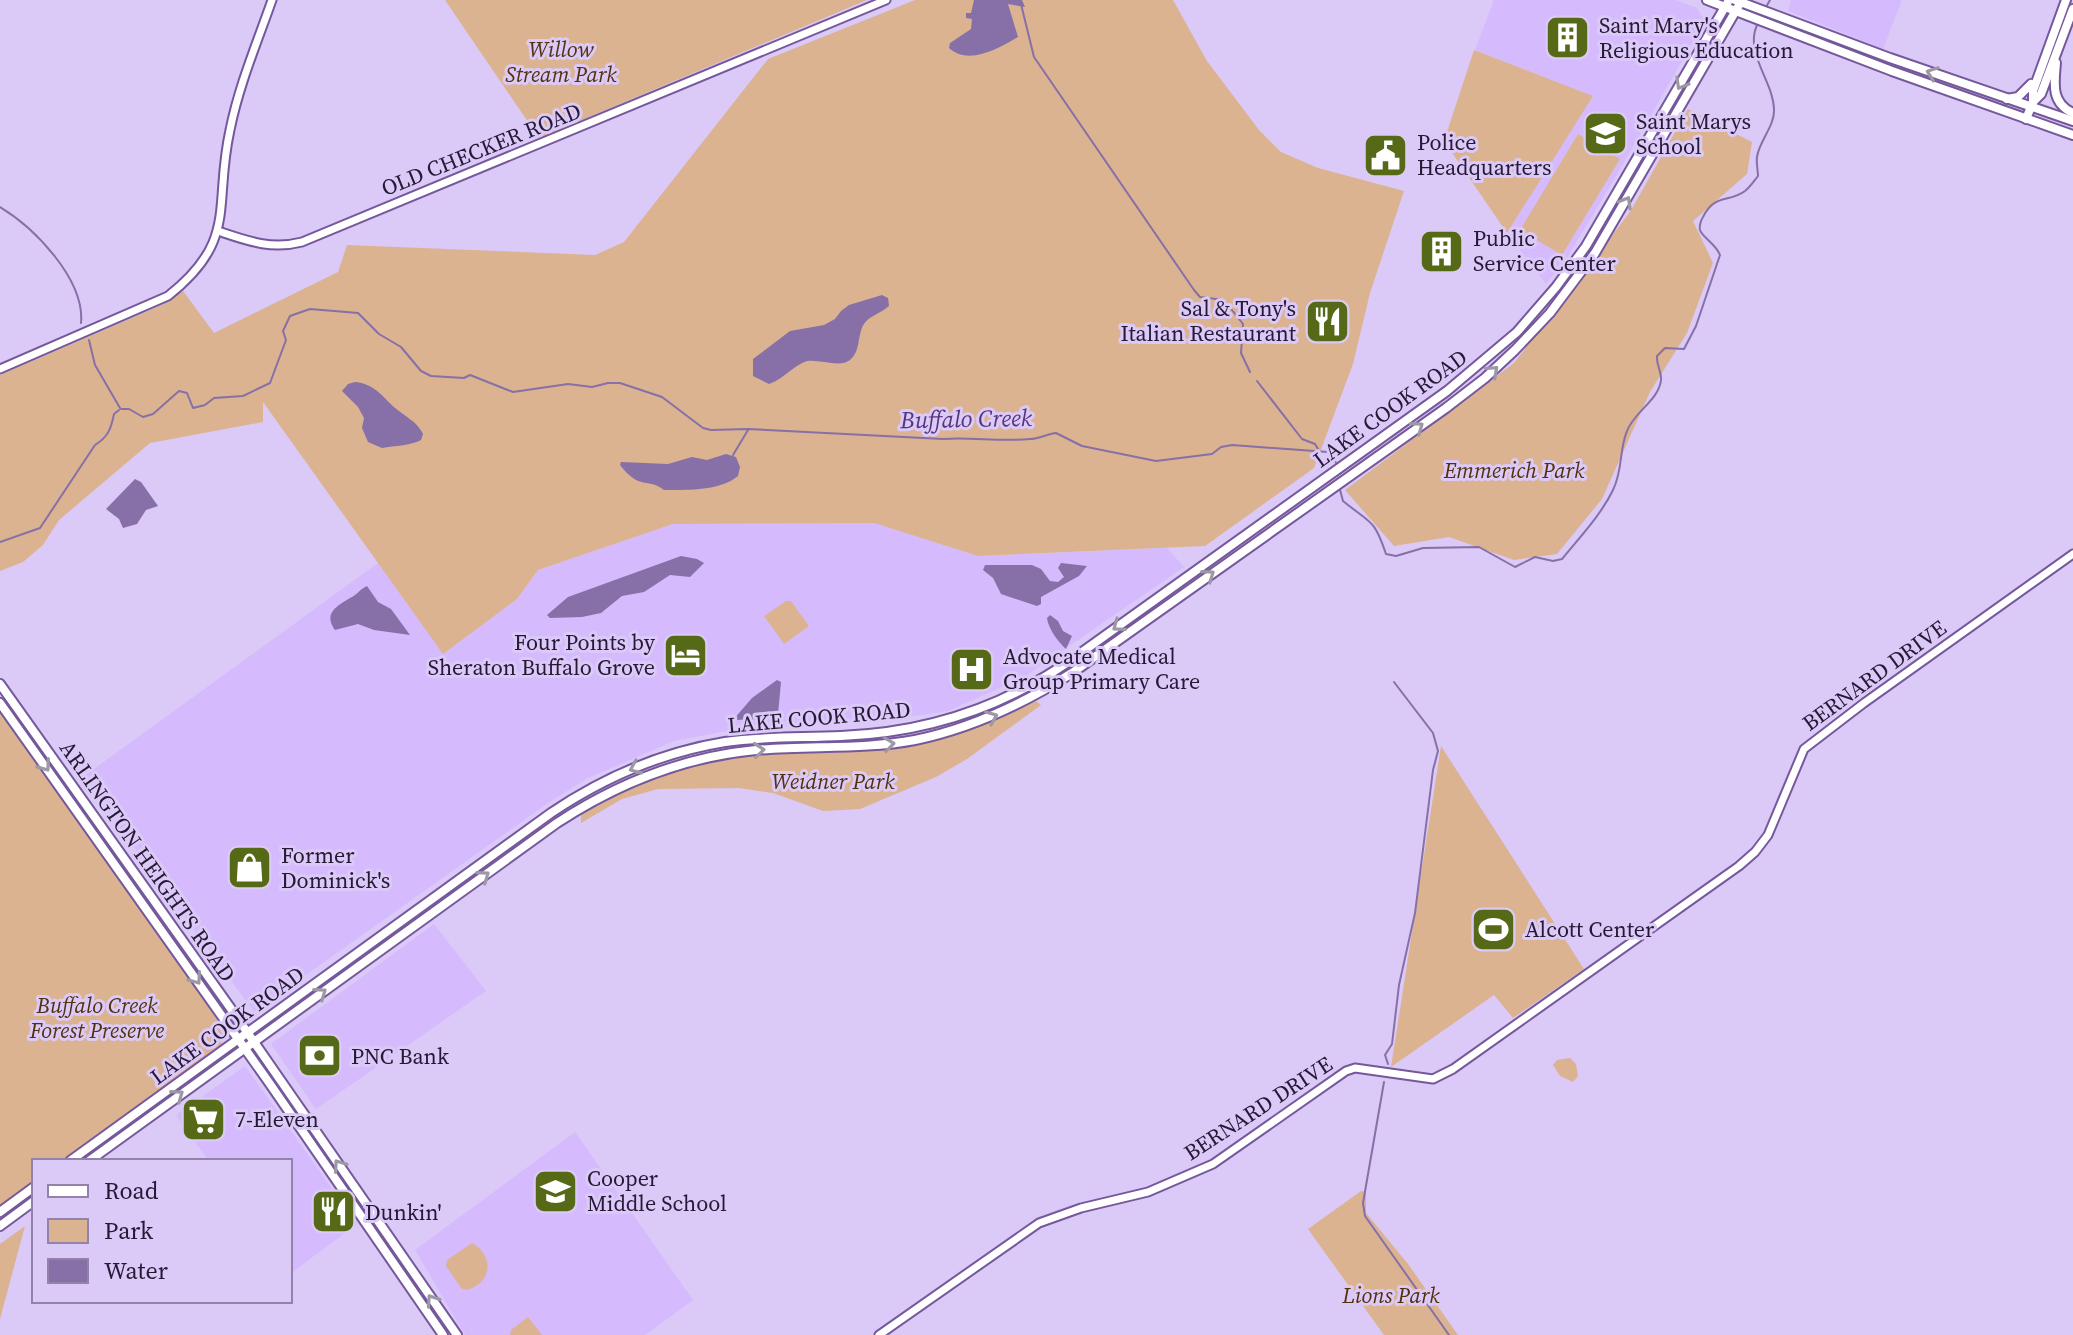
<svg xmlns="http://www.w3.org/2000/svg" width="2073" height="1335" font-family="'Source Serif 4',serif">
	<rect width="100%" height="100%" fill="#dbc9f7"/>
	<!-- built -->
	<g fill="#d5bbfd">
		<polygon points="1494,0 1675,0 1697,8 1703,18 1702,26 1619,171 1567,258 1546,284 1507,233 1592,96 1475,50"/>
		<polygon points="1791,0 1902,0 1883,49 1788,11"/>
		<polygon points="874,523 978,556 1167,548 1184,567 1024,677 948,711 873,722 774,727 721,732 674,741 588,778 548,803 254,1012 83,777 378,563 444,653 517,599 538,570 673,524"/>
		<polygon points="434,924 486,991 316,1109 271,1044"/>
		<polygon points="245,1066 357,1224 290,1274 290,1161 209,1161 176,1115"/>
		<polygon points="575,1132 693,1300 645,1335 465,1335 415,1250"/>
	</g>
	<!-- green -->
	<g fill="#dbb391">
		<polygon points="445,0 867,0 539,138"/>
		<polygon points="915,0 1173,0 1207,61 1259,130 1281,152 1318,168 1404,191 1370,293 1353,364 1314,468 1205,546 978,556 874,523 673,524 538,570 517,599 443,654 263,402 263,422 150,443 59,520 43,545 23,562 0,571 0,375 164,304 183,291 214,333 338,272 347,245 595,255 624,242 768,59"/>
		<polygon points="1474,50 1593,96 1507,233 1444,141"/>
		<polygon points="1688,109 1752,142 1747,174 1693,221 1713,263 1687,333 1650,392 1602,499 1557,554 1514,560 1449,537 1394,546 1345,490 1514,363 1630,212"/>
		<polygon points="1578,134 1620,159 1562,255 1520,230"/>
		<polygon points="786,601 791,601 809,626 784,644 764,616"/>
		<path d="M 1036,701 L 1041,705 L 967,759 L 936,777 L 860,809 L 823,811 L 773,793 L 739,788 L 658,789 L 622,799 L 581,823 L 581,811 C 627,787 676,764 728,757 C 780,749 834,755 886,748 C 939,741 987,722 1036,701 Z"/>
		<polygon points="0,710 156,928 224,1030 221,1047 63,1161 34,1161 34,1182 0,1207"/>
		<polygon points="1441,746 1584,969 1513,1018 1494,995 1391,1067"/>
		<polygon points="1570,1058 1576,1064 1578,1076 1573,1082 1560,1076 1553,1065 1557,1060"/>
		<polygon points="1361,1191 1366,1192 1366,1213 1408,1264 1458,1335 1384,1335 1308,1229"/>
		<polygon points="25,1226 0,1319 0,1244"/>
		<path d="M 472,1243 C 495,1256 492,1284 466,1290 L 461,1288 L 446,1266 L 447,1260 Z"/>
		<polygon points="528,1317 542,1335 510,1335 511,1330"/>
	</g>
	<!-- water -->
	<g fill="#8670a7">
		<path d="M 974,0 L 1022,0 L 1025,7 L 1008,4 L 1018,37 C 999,48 969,66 949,48 L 950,43 L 971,29 L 972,19 L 966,18 L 966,13 L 971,13 Z"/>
		<path d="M 882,295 L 888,298 L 889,306 C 881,313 869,316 864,324 C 857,335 861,351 850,360 C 840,368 820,359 807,361 C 795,364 784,379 769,384 L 753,376 L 753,359 L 790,331 L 824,325 L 835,319 L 841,311 L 849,305 Z"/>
		<path d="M 355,382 C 377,384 383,399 399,411 C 409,419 417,422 423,434 L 421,440 C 413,445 394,446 382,448 L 368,442 L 362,428 L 364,418 L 358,407 L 342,391 L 348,384 Z"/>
		<path d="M 726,454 L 736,457 L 740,467 L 738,476 C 720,491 688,490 664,490 C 647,477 640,491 620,465 L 621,462 L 668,464 L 692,457 L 707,460 Z"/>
		<polygon points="135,479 141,482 158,506 146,510 137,524 123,528 119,519 106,509"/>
		<polygon points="681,556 697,559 704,563 690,577 670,575 644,592 622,596 601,613 582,617 550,618 547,615 568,597"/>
		<polygon points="1061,563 1087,566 1079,576 1041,597 1041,604 1037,606 1001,594 993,578 983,570 985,565 1032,565 1041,569 1050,581 1058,582 1064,577 1058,568"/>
		<path d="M 367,586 L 378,602 L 391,609 L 410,635 L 374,630 L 358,624 L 335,630 C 323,613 337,606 350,598 C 357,595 360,589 367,586 Z"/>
		<path d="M 1050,615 L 1058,621 L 1063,631 L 1072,636 L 1066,649 C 1058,642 1048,628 1047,618 Z"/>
		<polygon points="777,680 781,682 778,714 765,719 733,720 752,698"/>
	</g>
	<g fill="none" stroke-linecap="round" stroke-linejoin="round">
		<!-- stream -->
		<g stroke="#8670a7" stroke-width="2">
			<polyline points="1020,0 1034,57 1194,290 1200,297 1224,300 1243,324 1241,353 1250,372"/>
			<polyline points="1766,7 1770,0"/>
			<path d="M 0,207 C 35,228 85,280 81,323"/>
			<polyline points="89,340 95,365 120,408"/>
			<polyline points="1257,381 1302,439 1315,444 1318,449"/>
			<path d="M 121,409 L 129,409 L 143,417 L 153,414 L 179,391 L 187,393 L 193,408 L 205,405 L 214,398 L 243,396 L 270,383 L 286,340 L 283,331 L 290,316 L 310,309 L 358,313 L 379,334 L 401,347 L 421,371 L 431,376 L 464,378 L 470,375 L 513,392 L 568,384 L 592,387 L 608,383 L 620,383 L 662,397 L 703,428 L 711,430 L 748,429 L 943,439 C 972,437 1001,442 1030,439 C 1039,439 1047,434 1056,433 L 1082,446 L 1156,461 L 1212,454 L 1221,447 L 1232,445 L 1328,452 L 1337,464"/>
			<polyline points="733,455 748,430"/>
			<path d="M 1339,486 L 1343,501 C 1371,524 1374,518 1386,554 L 1396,556 L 1423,548 L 1479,547 L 1515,567 L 1535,557 L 1553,561 L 1562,559 C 1579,538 1601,515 1613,490 C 1623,470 1619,450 1627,431 C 1634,412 1659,400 1661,380 C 1662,372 1656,365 1657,356 L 1665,348 L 1684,349 L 1696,326 L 1720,255 C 1716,244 1702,237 1700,230 C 1699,226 1701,220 1703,217 C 1715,193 1729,203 1745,191 C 1750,187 1754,181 1758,176 C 1758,170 1756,163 1757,157 C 1759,141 1775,126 1774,109 C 1773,80 1743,52 1758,23"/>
			<path d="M 0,542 L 40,528 L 95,445 C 108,437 111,429 114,414 L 119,410"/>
			<polyline points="1388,1064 1385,1055 1392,1044 1399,985 1415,913 1433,770 1438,751 1433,733 1394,682"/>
			<polyline points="1384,1082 1363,1203 1365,1216 1449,1335"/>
		</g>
		<defs>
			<g id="tertiary">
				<path d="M 218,231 C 248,241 271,250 302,242 L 886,0"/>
				<path d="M 0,369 L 168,296 C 239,240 213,206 230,130 C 239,85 257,43 272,0"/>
				<polyline points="879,1335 1039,1223 1081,1208 1148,1192 1213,1164 1346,1071 1355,1068 1433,1079 1453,1069 1739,866 1755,852 1768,835 1804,749 1864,703 2073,554"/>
			</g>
			<g id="secondary">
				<polyline points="1707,0 1892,71 2073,135"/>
				<polyline points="1735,0 1890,58 2073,121"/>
				<path d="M 2056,63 C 2054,84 2051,103 2073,113"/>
				<polyline points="2007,99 2018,97 2031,84"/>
				<polyline points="2033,102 2041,94 2073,9"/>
				<polyline points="2026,119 2033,102 2033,91 2066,0"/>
				<polyline points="0,684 229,1006 457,1335"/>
				<polyline points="0,703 270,1084 443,1335"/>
			</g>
			<g id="primary">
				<path d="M 70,1161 L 551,813 C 603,778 663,752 725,742 C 764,736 803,738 841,736 C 924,733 1002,708 1071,660 L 1447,391 L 1517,332 L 1556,287 L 1586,246 L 1729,0"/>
				<path d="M 89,1161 L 557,823 C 618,783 683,757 756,750 C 809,745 863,750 915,740 C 973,728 1023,704 1072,673 L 1446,408 L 1485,378 L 1515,350 L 1550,313 L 1595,253 L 1742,0"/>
				<polyline points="0,1212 34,1187"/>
				<polyline points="0,1226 34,1201"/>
			</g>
		</defs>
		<!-- tertiary casing -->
		<use href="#tertiary" stroke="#75589c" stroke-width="11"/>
		<!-- secondary casing -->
		<use href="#secondary" stroke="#75589c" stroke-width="12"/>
		<!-- primary casing -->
		<use href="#primary" stroke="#75589c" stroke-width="12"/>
		<!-- tertiary -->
		<use href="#tertiary" stroke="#fff" stroke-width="7"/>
		<!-- secondary -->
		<use href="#secondary" stroke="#fff" stroke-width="8"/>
		<!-- primary -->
		<use href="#primary" stroke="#fff" stroke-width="8"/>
	</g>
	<!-- one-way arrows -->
	<defs><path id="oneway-chevron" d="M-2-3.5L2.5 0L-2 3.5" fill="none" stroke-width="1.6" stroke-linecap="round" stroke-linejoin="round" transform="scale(2)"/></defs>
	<g stroke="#9d98a5">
		<use href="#oneway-chevron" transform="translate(1932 73) rotate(-160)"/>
		<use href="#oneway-chevron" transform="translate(1681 84) rotate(120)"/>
		<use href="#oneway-chevron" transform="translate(1626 202) rotate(-60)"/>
		<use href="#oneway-chevron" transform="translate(1493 371) rotate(-42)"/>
		<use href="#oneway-chevron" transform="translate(1418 427) rotate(-36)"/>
		<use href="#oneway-chevron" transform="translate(1209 575) rotate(-35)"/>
		<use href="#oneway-chevron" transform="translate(1118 626) rotate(144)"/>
		<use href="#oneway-chevron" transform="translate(992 717) rotate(-22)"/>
		<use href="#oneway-chevron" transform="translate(889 744) rotate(-7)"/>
		<use href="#oneway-chevron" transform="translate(759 750) rotate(-5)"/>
		<use href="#oneway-chevron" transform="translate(45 766) rotate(54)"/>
		<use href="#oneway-chevron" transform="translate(635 768) rotate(157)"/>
		<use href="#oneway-chevron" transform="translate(484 876) rotate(-35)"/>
		<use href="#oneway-chevron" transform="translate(196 979) rotate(55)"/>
		<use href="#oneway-chevron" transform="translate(321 993) rotate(-35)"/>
		<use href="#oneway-chevron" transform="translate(178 1095) rotate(-36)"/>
		<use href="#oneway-chevron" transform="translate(339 1165) rotate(-125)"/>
		<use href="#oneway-chevron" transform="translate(432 1300) rotate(-124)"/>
	</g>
	<!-- icons -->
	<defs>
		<symbol id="building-square" viewBox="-11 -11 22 22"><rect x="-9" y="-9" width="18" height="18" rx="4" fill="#556916" stroke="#dbc9f7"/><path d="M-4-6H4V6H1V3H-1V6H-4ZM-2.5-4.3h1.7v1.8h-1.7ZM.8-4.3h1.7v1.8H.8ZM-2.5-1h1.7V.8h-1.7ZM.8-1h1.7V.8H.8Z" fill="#fff"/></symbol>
		<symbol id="school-square" viewBox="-11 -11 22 22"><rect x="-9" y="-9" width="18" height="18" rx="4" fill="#556916" stroke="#dbc9f7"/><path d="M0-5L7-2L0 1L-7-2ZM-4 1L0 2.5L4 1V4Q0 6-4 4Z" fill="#fff"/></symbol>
		<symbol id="civic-square" viewBox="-11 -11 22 22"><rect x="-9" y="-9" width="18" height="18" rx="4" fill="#556916" stroke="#dbc9f7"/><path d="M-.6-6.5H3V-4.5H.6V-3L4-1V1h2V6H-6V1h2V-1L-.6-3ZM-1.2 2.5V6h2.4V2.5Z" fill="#fff"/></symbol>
		<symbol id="restaurant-square" viewBox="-11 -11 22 22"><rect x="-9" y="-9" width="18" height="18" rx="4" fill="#556916" stroke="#dbc9f7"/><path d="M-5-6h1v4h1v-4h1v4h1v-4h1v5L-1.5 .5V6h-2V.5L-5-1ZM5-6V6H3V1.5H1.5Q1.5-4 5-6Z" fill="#fff"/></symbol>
		<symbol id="hotel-square" viewBox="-11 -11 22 22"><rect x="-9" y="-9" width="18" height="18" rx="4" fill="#556916" stroke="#dbc9f7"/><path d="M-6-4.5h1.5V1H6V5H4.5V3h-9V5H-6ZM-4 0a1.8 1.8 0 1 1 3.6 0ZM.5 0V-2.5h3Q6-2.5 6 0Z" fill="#fff"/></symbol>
		<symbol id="hospital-square" viewBox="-11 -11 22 22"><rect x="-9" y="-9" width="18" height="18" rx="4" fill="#556916" stroke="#dbc9f7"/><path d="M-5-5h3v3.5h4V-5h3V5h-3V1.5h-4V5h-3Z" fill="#fff"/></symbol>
		<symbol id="shop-square" viewBox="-11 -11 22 22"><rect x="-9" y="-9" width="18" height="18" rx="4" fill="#556916" stroke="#dbc9f7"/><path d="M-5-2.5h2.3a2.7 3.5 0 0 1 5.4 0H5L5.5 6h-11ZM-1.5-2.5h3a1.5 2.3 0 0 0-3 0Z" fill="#fff"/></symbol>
		<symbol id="stadium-square" viewBox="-11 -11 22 22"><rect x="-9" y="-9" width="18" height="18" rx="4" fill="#556916" stroke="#dbc9f7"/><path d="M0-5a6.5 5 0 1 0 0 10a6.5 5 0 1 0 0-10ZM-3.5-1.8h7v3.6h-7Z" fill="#fff"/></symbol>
		<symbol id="bank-square" viewBox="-11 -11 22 22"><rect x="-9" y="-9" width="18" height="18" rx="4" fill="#556916" stroke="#dbc9f7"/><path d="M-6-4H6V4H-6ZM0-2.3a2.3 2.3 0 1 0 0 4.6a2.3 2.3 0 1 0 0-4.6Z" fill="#fff"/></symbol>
		<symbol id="supermarket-square" viewBox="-11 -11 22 22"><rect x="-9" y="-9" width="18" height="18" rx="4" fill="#556916" stroke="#dbc9f7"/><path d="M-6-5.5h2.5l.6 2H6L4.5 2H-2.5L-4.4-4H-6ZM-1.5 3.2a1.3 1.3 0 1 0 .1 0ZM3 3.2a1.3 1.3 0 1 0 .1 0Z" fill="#fff"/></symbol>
	</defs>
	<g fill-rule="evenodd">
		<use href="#building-square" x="1542" y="12" width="51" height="51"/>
		<use href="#school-square" x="1580" y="108" width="51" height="51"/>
		<use href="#civic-square" x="1360" y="130" width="51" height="51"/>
		<use href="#building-square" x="1416" y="226" width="51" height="51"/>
		<use href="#restaurant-square" x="1302" y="296" width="51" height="51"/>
		<use href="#hotel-square" x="660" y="630" width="51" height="51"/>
		<use href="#hospital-square" x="946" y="644" width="51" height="51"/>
		<use href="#shop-square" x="224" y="842" width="51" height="51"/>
		<use href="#stadium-square" x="1468" y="904" width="51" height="51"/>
		<use href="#bank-square" x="294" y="1030" width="51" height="51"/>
		<use href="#supermarket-square" x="178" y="1094" width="51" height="51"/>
		<use href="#school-square" x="530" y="1166" width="51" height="51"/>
		<use href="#restaurant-square" x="308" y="1186" width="51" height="51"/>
	</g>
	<g text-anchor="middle" stroke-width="6" stroke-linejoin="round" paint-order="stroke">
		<!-- poi labels -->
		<g font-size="22" fill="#261936" stroke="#dbc9f7" text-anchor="start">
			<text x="1599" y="33">Saint Mary's<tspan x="1599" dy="25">Religious Education</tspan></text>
			<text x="1636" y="129">Saint Marys<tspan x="1636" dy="25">School</tspan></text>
			<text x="1417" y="150">Police<tspan x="1417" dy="25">Headquarters</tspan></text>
			<text x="1473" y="246">Public<tspan x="1473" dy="25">Service Center</tspan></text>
			<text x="1296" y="316" text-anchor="end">Sal &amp; Tony's<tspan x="1296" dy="25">Italian Restaurant</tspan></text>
			<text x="655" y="650" text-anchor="end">Four Points by<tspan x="655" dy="25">Sheraton Buffalo Grove</tspan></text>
			<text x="1003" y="664">Advocate Medical<tspan x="1003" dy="25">Group Primary Care</tspan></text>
			<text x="281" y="863">Former<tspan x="281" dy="25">Dominick's</tspan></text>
			<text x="1525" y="937">Alcott Center</text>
			<text x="351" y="1064">PNC Bank</text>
			<text x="235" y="1127">7-Eleven</text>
			<text x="587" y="1186">Cooper<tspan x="587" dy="25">Middle School</tspan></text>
			<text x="365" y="1220">Dunkin'</text>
		</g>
		<!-- park labels -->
		<g font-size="22" font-style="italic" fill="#52300b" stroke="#dbc9f7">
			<text x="561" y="57">Willow<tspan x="561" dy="25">Stream Park</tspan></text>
			<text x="1514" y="478">Emmerich Park</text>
			<text x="833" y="789">Weidner Park</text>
			<text x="97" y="1013">Buffalo Creek<tspan x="97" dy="25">Forest Preserve</tspan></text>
			<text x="1391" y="1303">Lions Park</text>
		</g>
		<!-- street labels -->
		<g font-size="22" fill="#261936" stroke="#dbc9f7">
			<text transform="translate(481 149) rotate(-22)" y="8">OLD CHECKER ROAD</text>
			<text transform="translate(1390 408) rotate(-36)" y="8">LAKE COOK ROAD</text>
			<text transform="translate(1874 675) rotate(-36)" y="8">BERNARD DRIVE</text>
			<text transform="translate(819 717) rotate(-5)" y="8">LAKE COOK ROAD</text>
			<text transform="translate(148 861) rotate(55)" y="8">ARLINGTON HEIGHTS ROAD</text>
			<text transform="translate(227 1025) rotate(-36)" y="8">LAKE COOK ROAD</text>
			<text transform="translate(1258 1108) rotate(-33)" y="8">BERNARD DRIVE</text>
		</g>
		<!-- water labels -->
		<g font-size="24" font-style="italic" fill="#55357b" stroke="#dbc9f7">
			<text transform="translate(966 419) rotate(-1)" y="8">Buffalo Creek</text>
		</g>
	</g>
	<!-- legend -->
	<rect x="32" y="1159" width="260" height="144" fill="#dbc9f7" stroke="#9383aa" stroke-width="2"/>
	<rect x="48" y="1185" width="40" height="12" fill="#ffffff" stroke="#9383aa" stroke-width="2"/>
	<text x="104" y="1199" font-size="24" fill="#261936">Road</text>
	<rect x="48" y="1219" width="40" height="24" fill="#dbb391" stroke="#9383aa" stroke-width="2"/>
	<text x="104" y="1239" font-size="24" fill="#261936">Park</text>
	<rect x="48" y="1259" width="40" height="24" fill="#8670a7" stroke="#9383aa" stroke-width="2"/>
	<text x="104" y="1279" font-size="24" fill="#261936">Water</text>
</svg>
